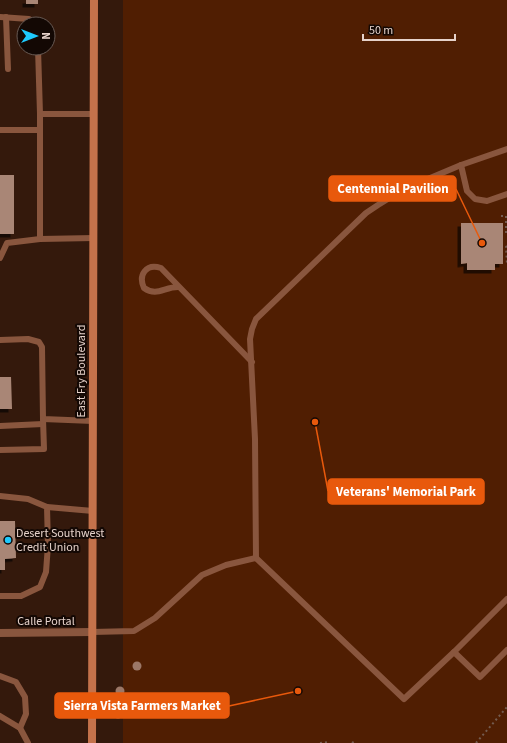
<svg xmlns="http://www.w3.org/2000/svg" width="507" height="743" font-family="'Source Sans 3',sans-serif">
	<defs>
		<filter id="shadow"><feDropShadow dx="-3.5" dy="3.5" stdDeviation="0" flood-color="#0009"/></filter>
	</defs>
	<rect width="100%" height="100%" fill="#34190c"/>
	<!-- green -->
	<rect fill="#501e02" x="123" y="0" width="384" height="743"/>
	<!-- building -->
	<g fill="#a98676" filter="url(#shadow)">
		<rect x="26" y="0" width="12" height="4"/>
		<rect x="0" y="175" width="14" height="59"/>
		<polygon points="461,223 503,223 503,264 495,264 495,270 467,270 467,263 461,264"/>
		<polygon points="0,377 11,377 12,409 0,409"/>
		<polygon points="0,521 15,521 16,558 5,559 5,570 0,570"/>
	</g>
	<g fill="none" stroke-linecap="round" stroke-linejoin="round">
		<!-- path -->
		<g stroke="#745c50" stroke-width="2" stroke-dasharray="2 3" stroke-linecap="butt">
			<polyline points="501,216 506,216 506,233 507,233"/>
			<polyline points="507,246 506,247 507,265"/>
			<polyline points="320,743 328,742 328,743"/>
			<polyline points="352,743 356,740"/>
			<polyline points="476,743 507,707"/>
		</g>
		<!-- service -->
		<g stroke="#89563e" stroke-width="6">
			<polyline points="0,17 29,19 36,24"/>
			<polyline points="6,17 8,69"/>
			<polyline points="38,48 40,114"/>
			<polyline points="0,130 40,130"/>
			<polyline points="461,165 467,191 475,199 487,201 507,194"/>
			<polyline points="40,239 40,114 94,114"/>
			<polyline points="0,258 7,243 40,239 94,238"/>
			<path d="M 178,287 C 164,287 157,297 144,288 C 138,275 146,263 161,268 L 252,362"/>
			<polyline points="0,340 28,339 39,342 42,347 43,419 93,421"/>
			<polyline points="0,426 43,424"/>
			<polyline points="0,450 44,449 43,419"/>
			<polyline points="0,496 28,499 47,507 48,545 46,572 40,587 21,596 0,596"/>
			<polyline points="47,507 93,511"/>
			<polyline points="507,599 454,652 480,677 507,650"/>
			<polyline points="92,632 134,631 155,618 202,575 226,565 256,558"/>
			<polyline points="454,652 404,699 256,558 255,439 250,339 252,329 256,319 366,213 378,205 404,189 461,165 507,149"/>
			<polyline points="0,676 16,682 25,697 26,714 20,728"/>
			<polyline points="0,716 20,728 28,743"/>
		</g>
		<!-- minor -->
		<polyline stroke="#89563e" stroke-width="8" points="0,633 92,632"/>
		<!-- secondary -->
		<polyline stroke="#c4724b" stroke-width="8" points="92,743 94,0"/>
	</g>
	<!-- trees -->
	<g fill="#9b7767">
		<circle cx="137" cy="666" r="4.5"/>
		<circle cx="120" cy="691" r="4.5"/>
		<circle cx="118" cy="714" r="4.5"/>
	</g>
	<!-- markers -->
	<circle fill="#1ec9fd" stroke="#130804" stroke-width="1.5" cx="8" cy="540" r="4"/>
	<g text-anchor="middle" stroke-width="4" stroke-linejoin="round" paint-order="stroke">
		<!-- street labels -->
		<g font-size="12" fill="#e6d2ca" stroke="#130804">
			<text transform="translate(81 371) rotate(-90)" y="4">East Fry Boulevard</text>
			<text x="46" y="625">Calle Portal</text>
		</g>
		<!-- poi labels -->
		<g font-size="12" fill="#e6d2ca" stroke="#130804" text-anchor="start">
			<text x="16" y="537">Desert Southwest<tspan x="16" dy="14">Credit Union</tspan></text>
		</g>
	</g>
	<!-- callouts -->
	<path fill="none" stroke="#e8590c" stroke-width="1.5" d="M482 243L456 189M315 422L328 491M298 691L229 706"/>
	<g fill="#e8590c" stroke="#130804" stroke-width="1.5">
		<circle cx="482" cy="243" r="4"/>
		<circle cx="315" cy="422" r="4"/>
		<circle cx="298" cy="691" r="4"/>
	</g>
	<g fill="#e8590c" stroke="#e8590c" stroke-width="1.5">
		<rect x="329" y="176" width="127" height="25" rx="4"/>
		<rect x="328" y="479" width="156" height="25" rx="4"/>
		<rect x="55" y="693" width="174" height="25" rx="4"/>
	</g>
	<g font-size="13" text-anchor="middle" font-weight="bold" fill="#fff">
		<text x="393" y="193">Centennial Pavilion</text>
		<text x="406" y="496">Veterans' Memorial Park</text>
		<text x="142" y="710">Sierra Vista Farmers Market</text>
	</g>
	<!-- north arrow -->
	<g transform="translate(36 36) rotate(90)"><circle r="19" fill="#130804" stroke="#675953"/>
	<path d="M0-3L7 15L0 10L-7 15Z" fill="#1ec9fd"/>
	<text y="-6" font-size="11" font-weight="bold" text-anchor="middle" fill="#e6d2ca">N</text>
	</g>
	<!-- scale -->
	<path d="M363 34v6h92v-6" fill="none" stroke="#e6d2ca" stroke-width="2"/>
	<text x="369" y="34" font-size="12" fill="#e6d2ca" stroke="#130804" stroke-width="3" paint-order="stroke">50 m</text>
</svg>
